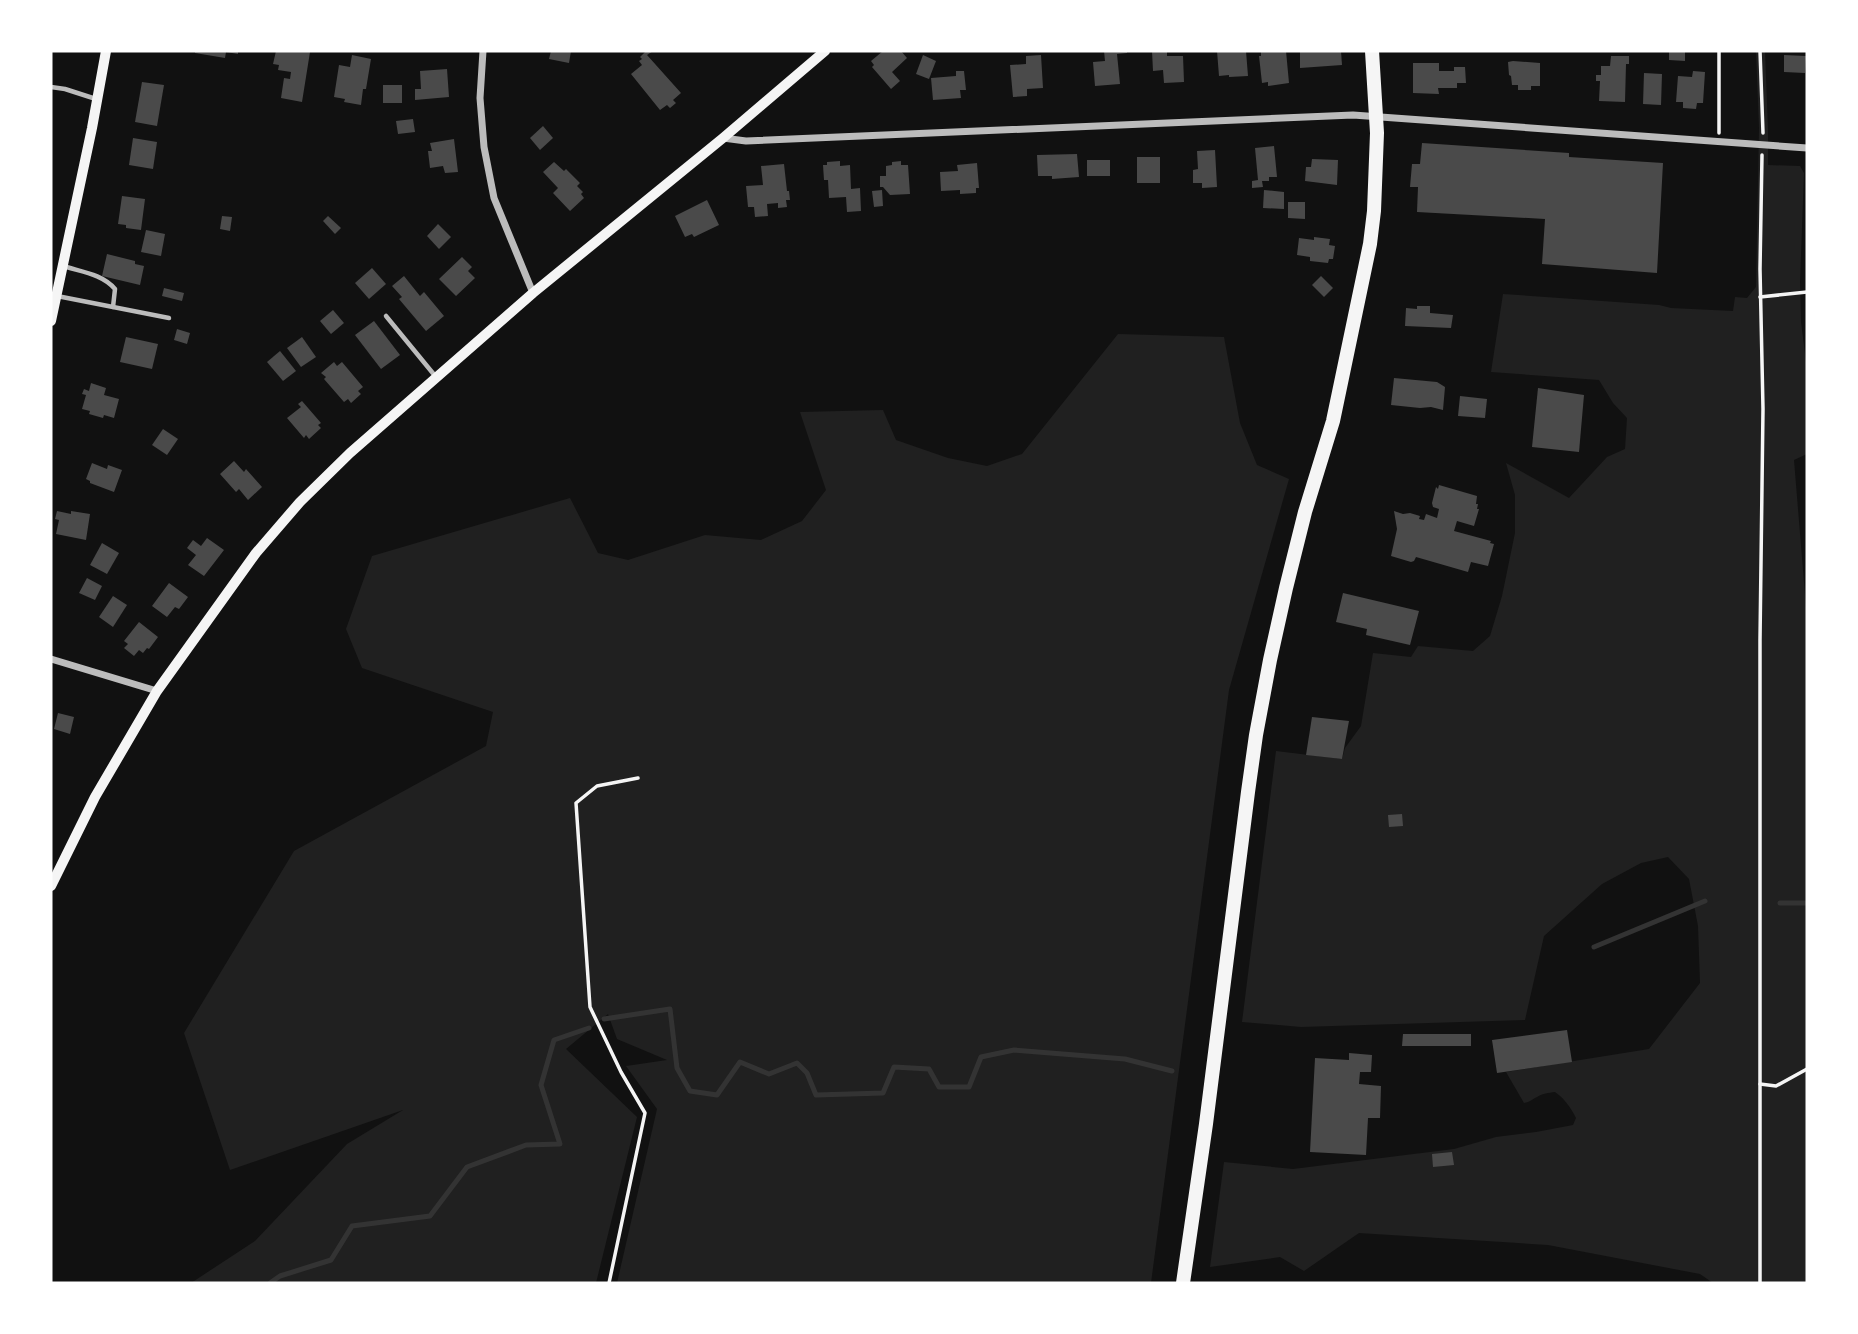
<svg xmlns="http://www.w3.org/2000/svg" width="1858" height="1334" font-family="Karla,sans-serif">
	<rect width="100%" height="100%" fill="#111"/>
	<!-- green -->
	<g fill="#202020">
		<path d="M 1756,51 L 1765,51 L 1768,129 L 1768,165 L 1800,166 L 1804,173 L 1800,282 L 1801,322 L 1807,370 L 1807,454 L 1794,460 L 1807,619 L 1807,1283 L 1713,1283 L 1700,1274 L 1548,1245 L 1359,1233 L 1304,1271 L 1280,1257 L 1210,1267 L 1224,1162 L 1293,1169 L 1454,1149 L 1496,1137 L 1536,1132 L 1573,1125 L 1576,1118 C 1571,1108 1565,1099 1555,1092 C 1548,1093 1543,1093 1537,1097 C 1531,1100 1530,1102 1524,1103 L 1506,1072 L 1649,1049 L 1700,983 L 1698,926 L 1689,879 L 1668,857 L 1641,863 L 1602,884 L 1544,936 L 1525,1020 L 1301,1027 L 1242,1022 L 1276,751 L 1342,759 L 1345,748 L 1361,726 L 1373,653 L 1411,657 L 1418,646 L 1473,651 L 1490,636 L 1502,596 L 1515,533 L 1515,495 L 1506,463 L 1569,498 L 1607,457 L 1625,449 L 1627,418 L 1613,403 L 1599,380 L 1491,372 L 1503,294 L 1659,305 L 1671,308 L 1733,311 L 1735,297 L 1747,298 L 1756,287 L 1759,128 Z"/>
		<polygon points="1118,334 1224,337 1240,423 1257,465 1289,479 1229,690 1151,1283 617,1283 657,1109 626,1066 667,1060 617,1039 608,1014 566,1049 637,1117 596,1283 191,1283 255,1241 347,1144 403,1110 230,1170 184,1033 294,851 486,746 493,712 362,668 346,629 372,556 570,498 598,553 628,560 705,535 761,540 802,521 826,490 800,412 883,410 896,440 948,458 987,466 1022,454"/>
	</g>
	<g fill="none" stroke-linecap="round" stroke-linejoin="round">
		<!-- stream -->
		<g stroke="#333" stroke-width="5">
			<polyline points="1780,903 1807,903"/>
			<polyline points="1594,947 1705,901"/>
			<polyline points="604,1019 670,1009 677,1068 690,1091 717,1095 740,1062 769,1074 797,1063 807,1073 816,1095 883,1093 894,1067 929,1069 939,1087 969,1087 981,1057 1014,1050 1125,1059 1172,1071"/>
			<polyline points="270,1283 280,1276 331,1260 352,1226 430,1216 467,1167 526,1145 560,1144 541,1085 554,1040 589,1028"/>
		</g>
	</g>
	<!-- building -->
	<g fill="#4a4a4a">
		<polygon points="195,51 238,51 238,54 226,52 225,58 195,53"/>
		<polygon points="276,51 310,52 302,102 281,98 284,78 290,79 291,72 278,70 279,65 273,64"/>
		<polygon points="551,51 571,51 569,63 549,59"/>
		<polygon points="644,51 653,51 647,55 681,93 673,100 676,103 670,108 667,105 660,110 631,74 642,65 639,61 642,59 640,57 645,52"/>
		<polygon points="883,51 901,51 907,58 892,72 900,81 891,89 872,67 874,65 871,61"/>
		<polygon points="1104,51 1127,51 1127,53 1117,54 1120,84 1095,86 1093,62 1105,61"/>
		<polygon points="1152,51 1167,51 1167,56 1183,56 1184,82 1164,83 1163,70 1153,71"/>
		<polygon points="1217,51 1246,51 1248,76 1229,77 1229,75 1219,76"/>
		<polygon points="1261,51 1286,51 1289,83 1268,86 1268,82 1262,83 1259,56 1261,56"/>
		<polygon points="1300,51 1341,51 1342,65 1300,68"/>
		<polygon points="1669,51 1685,51 1685,61 1669,60"/>
		<polygon points="352,55 371,59 366,89 363,89 361,105 344,102 345,99 334,97 339,65 350,67"/>
		<polygon points="923,55 936,61 929,79 916,74"/>
		<polygon points="1041,55 1043,88 1027,89 1027,96 1013,97 1010,65 1026,64 1026,56"/>
		<polygon points="1784,55 1806,56 1805,73 1784,72"/>
		<polygon points="1611,56 1629,56 1629,64 1626,64 1625,102 1599,101 1600,81 1596,81 1596,75 1601,75 1601,66 1610,66"/>
		<polygon points="1513,61 1540,63 1540,86 1531,86 1531,90 1518,90 1518,85 1512,85 1511,76 1509,75 1508,62"/>
		<polygon points="1413,63 1439,63 1439,71 1454,71 1454,67 1465,67 1466,83 1457,83 1457,88 1438,88 1439,94 1413,93"/>
		<polygon points="447,69 449,97 415,100 415,89 421,89 420,71"/>
		<polygon points="956,71 964,71 966,90 960,90 961,98 933,100 931,78 956,76"/>
		<polygon points="1693,71 1705,72 1703,103 1697,103 1696,109 1683,108 1683,102 1676,102 1678,76 1692,77"/>
		<polygon points="1644,73 1662,74 1661,105 1643,104"/>
		<polygon points="142,82 164,85 157,126 135,122"/>
		<rect x="383" y="85" width="19" height="18"/>
		<polygon points="413,119 415,132 398,134 396,121"/>
		<polygon points="543,126 553,138 540,150 530,138"/>
		<polygon points="133,138 157,142 153,169 129,165"/>
		<polygon points="454,139 458,172 445,173 443,166 430,168 428,151 432,151 430,143"/>
		<polygon points="1422,143 1569,153 1569,157 1663,163 1657,273 1542,264 1545,219 1417,212 1418,187 1410,187 1412,164 1420,164"/>
		<polygon points="1274,146 1277,177 1269,177 1269,181 1262,181 1263,187 1252,188 1252,181 1258,180 1255,148"/>
		<polygon points="1215,150 1217,187 1202,188 1202,183 1193,183 1193,170 1198,169 1197,151"/>
		<polygon points="1077,154 1079,177 1052,179 1052,176 1038,176 1037,155"/>
		<rect x="1137" y="157" width="23" height="26"/>
		<polygon points="1312,159 1338,160 1337,185 1305,181 1306,167 1311,167"/>
		<rect x="1087" y="160" width="23" height="16"/>
		<polygon points="840,161 840,166 850,165 851,189 860,188 861,211 847,212 846,197 829,198 828,180 824,180 823,165 827,165 827,162"/>
		<polygon points="901,161 901,165 908,165 910,194 890,195 883,187 880,187 880,176 886,176 886,166 892,165 892,162"/>
		<polygon points="554,162 564,171 566,169 580,183 577,186 583,192 581,194 584,198 570,211 553,193 558,188 543,172"/>
		<polygon points="977,163 979,188 976,188 976,193 960,194 960,190 941,191 940,172 958,171 957,165"/>
		<polygon points="784,164 787,191 789,191 790,200 786,200 787,207 778,208 778,203 767,204 768,216 755,217 754,207 748,207 746,186 763,185 761,166"/>
		<polygon points="882,190 883,206 874,207 872,191"/>
		<polygon points="1264,190 1284,192 1284,209 1263,208"/>
		<polygon points="122,196 145,199 141,230 126,228 126,225 118,224"/>
		<polygon points="707,200 719,225 694,237 692,234 685,237 675,216"/>
		<polygon points="1288,202 1305,202 1305,219 1288,218"/>
		<polygon points="222,216 232,217 230,231 220,229"/>
		<polygon points="328,216 341,228 335,234 323,221"/>
		<polygon points="438,224 451,237 439,249 427,236"/>
		<polygon points="146,230 165,234 161,256 141,252"/>
		<polygon points="1314,237 1330,239 1329,245 1335,246 1333,259 1329,259 1328,263 1310,261 1310,257 1297,255 1299,238 1314,240"/>
		<polygon points="107,254 135,261 135,264 144,266 140,285 102,276"/>
		<polygon points="462,257 472,267 468,271 475,278 456,296 439,279"/>
		<polygon points="372,268 386,284 369,299 355,283"/>
		<polygon points="404,276 420,296 424,292 444,316 426,331 399,299 402,297 392,286"/>
		<polygon points="1321,276 1333,288 1324,297 1312,285"/>
		<polygon points="164,288 184,293 182,301 162,296"/>
		<polygon points="1417,306 1430,306 1430,313 1453,315 1451,328 1405,326 1406,308 1417,309"/>
		<polygon points="333,310 344,323 331,334 320,321"/>
		<polygon points="374,321 400,355 381,369 355,335"/>
		<polygon points="177,329 190,333 187,344 174,340"/>
		<polygon points="126,337 158,344 152,369 120,362"/>
		<polygon points="302,337 316,357 301,367 287,348"/>
		<polygon points="280,351 296,371 283,381 267,362"/>
		<polygon points="334,362 337,366 342,362 363,387 358,391 361,394 351,403 348,399 344,402 324,379 326,377 321,373"/>
		<polygon points="1394,378 1437,382 1445,387 1443,410 1431,407 1420,408 1391,405"/>
		<polygon points="91,383 106,388 104,395 119,399 114,418 104,415 103,418 89,414 90,411 82,409 86,395 82,394 84,389 89,391"/>
		<polygon points="1538,388 1584,395 1579,452 1532,447"/>
		<polygon points="1460,396 1487,399 1485,418 1458,416"/>
		<polygon points="302,401 321,423 318,425 321,428 309,439 306,435 304,438 287,418 301,407 298,404"/>
		<polygon points="163,429 178,439 167,455 152,445"/>
		<polygon points="234,461 244,472 246,469 262,487 248,500 239,489 236,492 220,474"/>
		<polygon points="92,463 107,469 108,465 122,470 114,492 90,483 90,481 86,479"/>
		<polygon points="1439,485 1477,496 1476,504 1478,504 1477,509 1479,509 1474,526 1457,521 1454,531 1491,541 1490,543 1494,544 1488,566 1471,562 1468,572 1416,557 1414,561 1411,562 1391,556 1397,529 1394,511 1403,514 1410,513 1420,516 1419,519 1424,520 1426,514 1437,518 1439,509 1433,507 1432,503 1436,487 1438,489"/>
		<polygon points="57,511 71,514 71,511 90,514 86,540 56,534 59,520 55,519"/>
		<polygon points="207,538 224,550 204,576 188,565 196,555 187,548 193,540 201,546"/>
		<polygon points="102,543 119,553 107,574 90,565"/>
		<polygon points="87,578 102,586 95,600 79,593"/>
		<polygon points="169,583 188,597 179,609 175,607 167,617 152,606"/>
		<polygon points="1343,593 1419,611 1410,645 1366,635 1367,629 1336,622"/>
		<polygon points="113,596 127,605 113,627 99,617"/>
		<polygon points="139,622 158,637 149,649 147,648 143,653 139,650 134,656 124,648 128,644 124,641"/>
		<polygon points="58,713 74,717 70,734 54,729"/>
		<polygon points="1312,717 1349,721 1342,759 1306,755"/>
		<polygon points="1402,814 1403,826 1389,827 1388,815"/>
		<polygon points="1567,1030 1572,1062 1497,1073 1492,1040"/>
		<polygon points="1403,1034 1471,1034 1471,1046 1402,1046"/>
		<polygon points="1349,1053 1372,1055 1371,1072 1360,1072 1359,1084 1381,1086 1380,1118 1368,1118 1366,1155 1310,1152 1315,1058 1349,1060"/>
		<polygon points="1452,1152 1454,1165 1433,1167 1432,1154"/>
	</g>
	<g fill="none" stroke-linecap="round" stroke-linejoin="round">
		<!-- path -->
		<g stroke="#f5f5f5" stroke-width="3.5">
			<polyline points="1719,51 1719,133"/>
			<polyline points="1760,51 1763,133"/>
			<polyline points="1760,297 1807,292"/>
			<polyline points="1760,1084 1776,1086 1807,1069"/>
			<polyline points="609,1283 645,1113 621,1072 590,1007 576,803 597,786 638,778"/>
			<polyline points="1760,1283 1760,640 1763,409 1760,269 1762,155"/>
		</g>
		<!-- service -->
		<g stroke="#bcbcbc" stroke-width="4.5">
			<polyline points="51,87 65,89 96,99"/>
			<path d="M 63,266 C 82,272 102,274 115,289 L 113,307"/>
			<polyline points="57,296 169,318"/>
			<polyline points="386,316 436,377"/>
		</g>
		<!-- minor -->
		<g stroke="#bcbcbc" stroke-width="7">
			<polyline points="483,51 480,98 484,147 494,198 533,293"/>
			<polyline points="723,138 746,141 1353,115 1807,148"/>
			<polyline points="51,659 157,691"/>
		</g>
		<!-- secondary -->
		<g stroke="#f5f5f5" stroke-width="10">
			<polyline points="51,321 92,128 106,51"/>
			<polyline points="51,886 95,797 157,691 256,553 300,502 350,453 533,293 723,138 825,51"/>
		</g>
		<!-- trunk -->
		<polyline stroke="#f5f5f5" stroke-width="14" points="1183,1283 1206,1124 1248,792 1256,735 1270,660 1286,588 1305,512 1333,421 1370,244 1374,211 1377,133 1372,51"/>
	</g>
	<!-- border -->
	<rect width="1858" height="1334" fill="none" stroke="#ffffff" stroke-width="105"/>
</svg>
